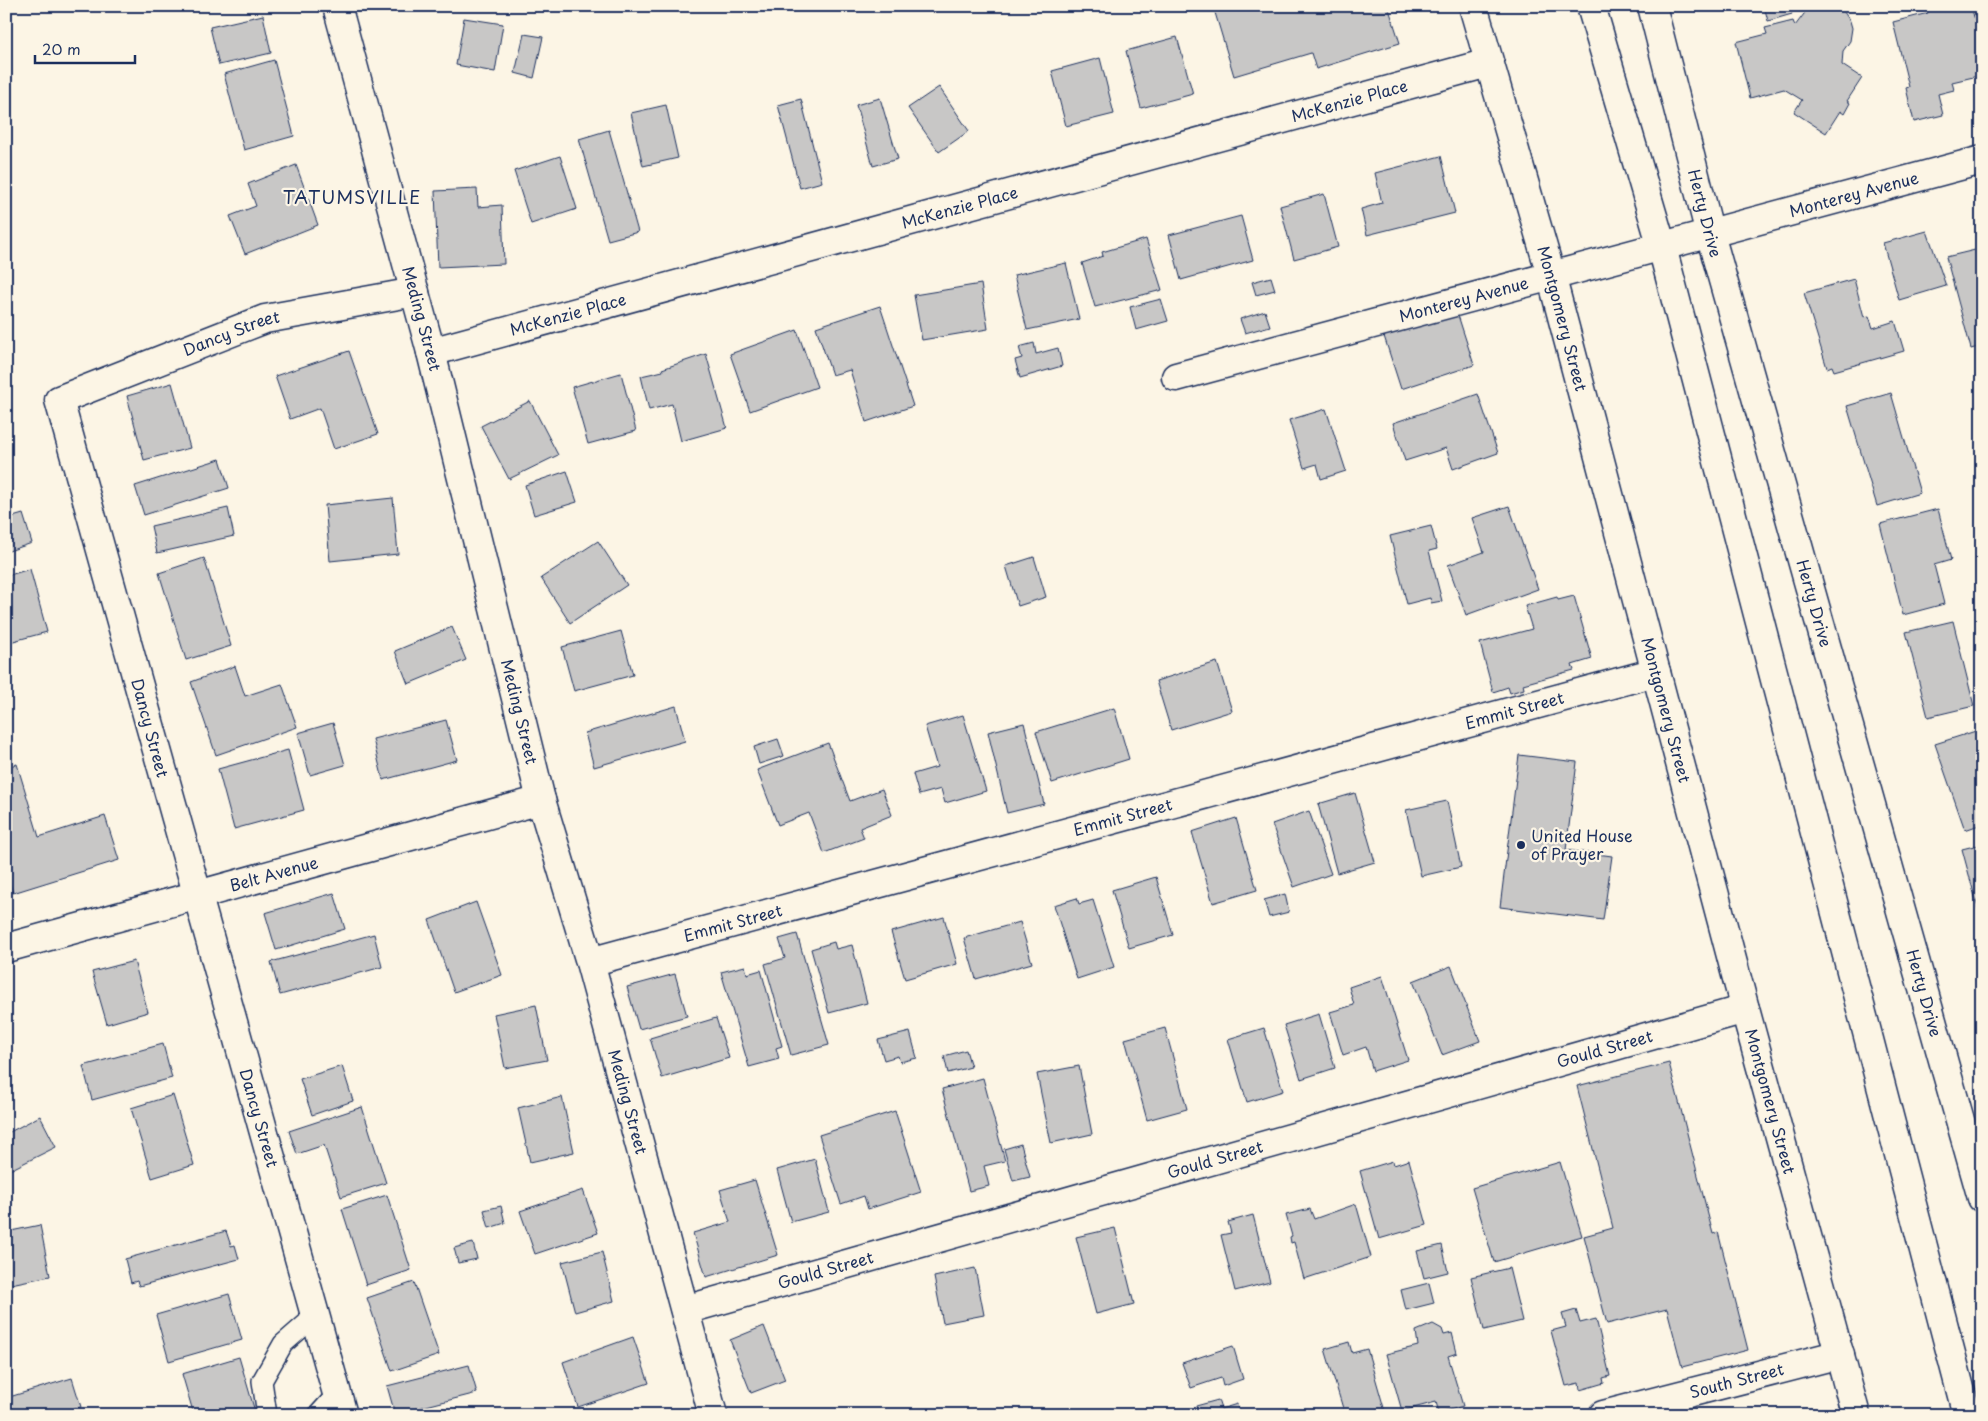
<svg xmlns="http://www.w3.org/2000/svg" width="1988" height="1421" font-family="'Playpen Sans',sans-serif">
	<rect width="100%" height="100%" fill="#fcf5e5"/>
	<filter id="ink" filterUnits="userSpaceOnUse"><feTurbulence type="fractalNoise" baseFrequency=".02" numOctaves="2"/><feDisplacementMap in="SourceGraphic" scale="10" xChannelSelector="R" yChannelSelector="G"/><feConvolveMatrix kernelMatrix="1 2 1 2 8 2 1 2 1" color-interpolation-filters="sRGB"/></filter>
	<g filter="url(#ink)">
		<!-- building -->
		<g fill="#c8c7c6" stroke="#1b2f5e">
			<polygon points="1213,6 1388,6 1400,43 1316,69 1311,53 1234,76"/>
			<polygon points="1764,6 1798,6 1790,9 1792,14 1768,21"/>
			<polygon points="1810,6 1840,6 1850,21 1852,28 1850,41 1843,51 1842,65 1862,78 1847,101 1850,103 1844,114 1840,111 1826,133 1794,112 1802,100 1784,89 1750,98 1736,42 1767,34 1765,28 1793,21 1795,26"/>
			<polygon points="1927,6 1971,6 1976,24 1982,23 1982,75 1952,82 1954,90 1938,94 1943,115 1914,122 1906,88 1909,87 1893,22 1928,13"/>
			<polygon points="263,15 271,53 219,65 210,27"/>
			<polygon points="464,18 503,24 495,72 456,65"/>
			<polygon points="524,34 543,37 534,78 515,73"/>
			<polygon points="1177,37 1193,94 1141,108 1126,51"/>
			<polygon points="1100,58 1114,114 1066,126 1052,71"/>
			<polygon points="274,60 294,136 244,150 224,74"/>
			<polygon points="939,87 969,131 939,152 908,108"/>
			<polygon points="880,98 898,159 873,166 856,105"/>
			<polygon points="801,99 822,182 800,188 778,105"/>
			<polygon points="666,105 678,158 643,166 631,113"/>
			<polygon points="609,130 638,232 608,240 579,139"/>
			<polygon points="560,156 577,209 531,224 514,171"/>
			<polygon points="1441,156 1455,213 1367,235 1361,209 1382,203 1375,173"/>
			<polygon points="296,165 318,225 245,254 230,216 256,206 248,184"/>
			<polygon points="477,189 478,207 502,205 504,264 438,267 435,191"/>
			<polygon points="1324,194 1338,247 1294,259 1280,206"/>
			<polygon points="1241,216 1253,260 1181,280 1169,235"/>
			<polygon points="1927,231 1946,286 1899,300 1883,243"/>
			<polygon points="1146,239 1162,290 1095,307 1082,263 1103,256 1102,252"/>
			<polygon points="1975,250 1978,259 1982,257 1982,346 1971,349 1946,257"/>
			<polygon points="1066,263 1079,319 1027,330 1014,275"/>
			<polygon points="1271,277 1275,290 1256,295 1252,282"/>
			<polygon points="1854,279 1864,317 1869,316 1873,328 1895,321 1904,351 1834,371 1832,366 1827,368 1804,293"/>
			<polygon points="981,284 988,329 922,340 914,295"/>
			<polygon points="1161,299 1168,321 1136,330 1130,307"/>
			<polygon points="880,306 913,406 866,422 850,370 832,375 816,327"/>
			<polygon points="1456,309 1474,365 1401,389 1383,333"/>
			<polygon points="1265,311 1270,326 1245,333 1240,319"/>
			<polygon points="797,330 817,387 750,411 730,354"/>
			<polygon points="1034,343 1036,354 1058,348 1062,366 1020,378 1015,360 1022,358 1019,347"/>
			<polygon points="349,351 378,434 334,449 320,408 290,419 275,376"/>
			<polygon points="706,354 727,428 681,441 672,404 649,410 641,376 663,371 662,369"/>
			<polygon points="621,373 636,431 588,444 572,387"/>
			<polygon points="172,383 190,448 144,460 127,396"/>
			<polygon points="1891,393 1920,493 1877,506 1847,406"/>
			<polygon points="1478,394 1498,453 1453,469 1446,448 1405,461 1393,423"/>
			<polygon points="530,401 558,455 509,479 481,426"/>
			<polygon points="1326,409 1346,471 1321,479 1317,464 1304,468 1289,420"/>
			<polygon points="220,459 229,488 144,515 135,486"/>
			<polygon points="567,471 577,502 534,515 525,485"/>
			<polygon points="393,498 398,554 330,561 325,505"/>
			<polygon points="1509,506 1538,589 1466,615 1448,565 1484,552 1472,518"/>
			<polygon points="228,508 234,536 157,553 151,526"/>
			<polygon points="1938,509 1951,560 1934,565 1944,604 1903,615 1880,524"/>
			<polygon points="23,514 32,543 6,552 6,519"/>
			<polygon points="1431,526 1437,549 1429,551 1442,601 1431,603 1430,598 1407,604 1390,536"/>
			<polygon points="598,541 627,585 570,623 541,578"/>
			<polygon points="1034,557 1046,597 1018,606 1006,566"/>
			<polygon points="204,558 231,646 186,660 159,573"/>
			<polygon points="30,569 47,632 6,643 6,576"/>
			<polygon points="1574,596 1592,659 1572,665 1574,670 1523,684 1524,689 1510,693 1508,687 1493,692 1480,643 1532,629 1525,606 1557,597 1558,600"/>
			<polygon points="1953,621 1974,706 1928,717 1906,632"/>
			<polygon points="452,627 466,660 408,684 395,651"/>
			<polygon points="621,631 633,675 574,691 562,647"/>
			<polygon points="1217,662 1232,711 1171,730 1156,681"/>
			<polygon points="235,666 245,696 282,684 297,727 216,755 191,682"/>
			<polygon points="676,706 685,741 594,767 585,733"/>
			<polygon points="1114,708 1129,759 1052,783 1036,732"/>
			<polygon points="963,715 986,791 945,803 941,789 919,795 913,774 937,767 925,726"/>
			<polygon points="446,720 457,760 383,780 373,739"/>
			<polygon points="333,723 345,765 310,775 298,733"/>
			<polygon points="1024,723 1044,804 1007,813 988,732"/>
			<polygon points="1982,729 1982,824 1965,830 1935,744"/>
			<polygon points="778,739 784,756 759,764 754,747"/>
			<polygon points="828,743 850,801 882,789 892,815 860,828 864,838 824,853 809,813 778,825 757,770"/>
			<polygon points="288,750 304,810 234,829 218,769"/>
			<polygon points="1519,755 1577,762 1566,850 1612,856 1603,920 1500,907"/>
			<polygon points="17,764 39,837 105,816 119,860 13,893 6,870 6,767"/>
			<polygon points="1355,793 1375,862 1337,873 1318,804"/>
			<polygon points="1447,801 1461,867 1421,876 1406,810"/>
			<polygon points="1309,811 1331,874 1294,887 1272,824"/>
			<polygon points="1236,818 1257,890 1213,903 1192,832"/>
			<polygon points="1982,844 1982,923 1962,849"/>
			<polygon points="1156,877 1173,935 1129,948 1112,890"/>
			<polygon points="334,893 345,929 276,950 265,913"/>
			<polygon points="1285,894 1289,912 1269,917 1264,900"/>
			<polygon points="1077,898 1079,904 1093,900 1114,967 1077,979 1054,905"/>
			<polygon points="476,902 502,975 454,992 429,920"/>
			<polygon points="944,917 957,964 905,979 891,932"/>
			<polygon points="1020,922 1032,963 976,979 964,938"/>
			<polygon points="374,934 382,967 280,995 271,962"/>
			<polygon points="797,934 829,1045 791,1055 765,964 785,958 779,939"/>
			<polygon points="834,942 836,949 852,945 867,1003 829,1013 811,949"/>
			<polygon points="134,961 148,1012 107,1024 92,972"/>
			<polygon points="745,966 747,974 761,970 782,1046 776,1048 779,1059 749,1067 721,972"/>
			<polygon points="1451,966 1480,1041 1442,1055 1413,981"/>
			<polygon points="675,974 687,1016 639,1029 627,987"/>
			<polygon points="1382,976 1408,1060 1373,1071 1366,1047 1343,1055 1330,1012 1354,1005 1349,987"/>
			<polygon points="536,1005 547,1060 505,1068 494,1014"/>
			<polygon points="1319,1014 1335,1068 1301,1079 1284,1025"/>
			<polygon points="716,1018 729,1058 662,1078 650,1038"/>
			<polygon points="1165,1028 1187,1109 1147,1120 1125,1039"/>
			<polygon points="1264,1028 1283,1091 1247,1102 1228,1039"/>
			<polygon points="910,1032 917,1058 900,1062 898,1056 884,1060 878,1040"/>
			<polygon points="163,1044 172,1078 92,1100 83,1066"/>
			<polygon points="966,1050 971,1067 948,1073 944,1056"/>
			<polygon points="1669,1063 1713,1234 1718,1232 1748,1350 1682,1367 1667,1309 1607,1324 1584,1236 1613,1228 1577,1086"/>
			<polygon points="342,1066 353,1101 312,1115 300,1079"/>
			<polygon points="1079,1066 1092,1134 1051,1143 1037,1074"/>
			<polygon points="983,1078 1005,1161 984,1166 989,1186 969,1191 942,1089"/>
			<polygon points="173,1095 194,1165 152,1178 131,1108"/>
			<polygon points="562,1097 574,1152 530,1162 518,1108"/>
			<polygon points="362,1107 386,1183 341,1197 324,1145 297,1154 289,1131"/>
			<polygon points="895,1111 921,1192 868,1209 864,1196 841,1204 819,1135"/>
			<polygon points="40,1116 56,1147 6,1172 6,1134"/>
			<polygon points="1021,1144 1030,1177 1013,1181 1004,1149"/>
			<polygon points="815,1159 829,1212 791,1222 777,1170"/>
			<polygon points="1409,1160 1427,1225 1379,1239 1360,1171 1393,1161 1394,1165"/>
			<polygon points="1560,1162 1582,1236 1494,1262 1472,1188"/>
			<polygon points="755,1180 778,1255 706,1277 693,1233 730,1222 720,1190"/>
			<polygon points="583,1190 598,1233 535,1254 520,1211"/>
			<polygon points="387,1195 411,1270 366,1285 342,1209"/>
			<polygon points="1356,1204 1371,1257 1304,1279 1294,1242 1291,1243 1290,1237 1292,1236 1286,1215 1310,1209 1314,1219"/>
			<polygon points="501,1206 505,1223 489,1228 484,1210"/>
			<polygon points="1253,1215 1270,1282 1235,1291 1221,1235 1231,1233 1228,1222"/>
			<polygon points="40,1225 50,1276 6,1285 6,1232"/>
			<polygon points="1115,1228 1134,1304 1096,1314 1076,1237"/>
			<polygon points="226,1231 231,1246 235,1245 239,1259 139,1286 137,1281 131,1283 125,1259"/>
			<polygon points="473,1243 477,1259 458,1263 454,1248"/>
			<polygon points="1442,1245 1448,1272 1424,1278 1417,1251"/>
			<polygon points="602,1252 614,1301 575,1312 562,1262"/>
			<polygon points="975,1268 984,1315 943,1323 934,1277"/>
			<polygon points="1509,1268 1522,1321 1484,1330 1471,1277"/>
			<polygon points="414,1282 439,1355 392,1371 367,1298"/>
			<polygon points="1429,1283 1434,1303 1406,1310 1401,1290"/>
			<polygon points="229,1294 242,1340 169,1361 156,1315"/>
			<polygon points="1576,1310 1580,1323 1596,1319 1610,1376 1603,1378 1604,1383 1580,1390 1579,1383 1566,1386 1551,1331 1566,1327 1562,1314"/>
			<polygon points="1433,1324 1442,1329 1444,1335 1452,1333 1457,1353 1448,1356 1463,1406 1439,1413 1436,1402 1402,1411 1386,1354 1418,1346 1416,1331"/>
			<polygon points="764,1326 785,1380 751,1393 730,1340"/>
			<polygon points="633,1337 649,1383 578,1407 563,1362"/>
			<polygon points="1349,1342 1352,1353 1367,1349 1386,1415 1345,1415 1325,1349"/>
			<polygon points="1233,1346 1243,1379 1223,1386 1221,1378 1191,1388 1182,1363"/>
			<polygon points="239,1357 256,1415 194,1415 182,1374"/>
			<polygon points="469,1365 477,1393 395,1414 387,1386"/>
			<polygon points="72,1378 81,1407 56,1415 6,1415 6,1398"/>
			<polygon points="1218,1400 1221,1409 1237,1404 1239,1415 1190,1415 1198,1413 1196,1406"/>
		</g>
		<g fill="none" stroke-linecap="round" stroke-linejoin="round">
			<defs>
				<g id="service">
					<polyline points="267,1415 262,1381 283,1344 315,1316"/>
					<polyline points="318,1415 337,1394"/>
				</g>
				<g id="minor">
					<path id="s1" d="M 337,6 L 431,352 L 541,800 L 590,962 L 713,1415"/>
					<path id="s2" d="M 1652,6 L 1710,234 L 1982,1198"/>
					<path id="s3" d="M 431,352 L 1488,63"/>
					<path id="s4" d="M 1176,377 L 1982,160"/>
					<path id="s5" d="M 6,948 L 541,800"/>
					<path id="s6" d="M 590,962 L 1656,672"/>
					<path id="s7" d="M 685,1310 L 1745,1009"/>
					<path id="s8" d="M 343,1415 L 59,400 L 265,319 L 415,292"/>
					<path id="s9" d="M 1603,1415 L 1840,1354"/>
				</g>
				<g id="secondary">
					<path id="s10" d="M 1473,6 L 1551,275 L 1745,1009 L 1856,1415"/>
					<polyline points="1591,6 1662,247 1967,1415"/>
				</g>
			</defs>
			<!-- service casing -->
			<use href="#service" stroke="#1b2f5e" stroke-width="22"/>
			<!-- minor casing -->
			<use href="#minor" stroke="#1b2f5e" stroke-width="31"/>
			<!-- secondary casing -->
			<use href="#secondary" stroke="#1b2f5e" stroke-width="31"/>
			<!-- service -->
			<use href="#service" stroke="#fcf5e5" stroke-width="19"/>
			<!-- minor -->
			<use href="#minor" stroke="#fcf5e5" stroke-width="28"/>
			<!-- secondary -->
			<use href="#secondary" stroke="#fcf5e5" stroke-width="28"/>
		</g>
	</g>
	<!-- markers -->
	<circle fill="#1b2f5e" stroke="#fcf5e5" stroke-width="2" cx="1521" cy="845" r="5"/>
	<g text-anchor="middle" stroke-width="4.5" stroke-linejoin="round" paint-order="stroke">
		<!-- street labels -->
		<g font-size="16" fill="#1b2f5e" stroke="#fcf5e5">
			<text dy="6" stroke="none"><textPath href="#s3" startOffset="952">McKenzie Place</textPath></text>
			<text dy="6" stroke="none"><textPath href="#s4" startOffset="702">Monterey Avenue</textPath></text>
			<text dy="6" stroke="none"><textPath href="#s3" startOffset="548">McKenzie Place</textPath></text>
			<text dy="6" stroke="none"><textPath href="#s2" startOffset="214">Herty Drive</textPath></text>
			<text dy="6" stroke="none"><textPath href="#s4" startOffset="298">Monterey Avenue</textPath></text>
			<text dy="6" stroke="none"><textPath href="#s3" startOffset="142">McKenzie Place</textPath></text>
			<text dy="6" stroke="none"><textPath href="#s1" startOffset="324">Meding Street</textPath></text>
			<text dy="6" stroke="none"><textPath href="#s10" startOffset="325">Montgomery Street</textPath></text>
			<text dy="6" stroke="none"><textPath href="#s8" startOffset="1239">Dancy Street</textPath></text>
			<text dy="6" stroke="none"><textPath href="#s2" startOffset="619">Herty Drive</textPath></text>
			<text dy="6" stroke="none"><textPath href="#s10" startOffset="730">Montgomery Street</textPath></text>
			<text dy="6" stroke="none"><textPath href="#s6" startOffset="958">Emmit Street</textPath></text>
			<text dy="6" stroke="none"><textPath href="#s1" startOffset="729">Meding Street</textPath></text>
			<text transform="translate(150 728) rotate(75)" y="6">Dancy Street</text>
			<text dy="6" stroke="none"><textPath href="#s6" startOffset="552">Emmit Street</textPath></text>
			<text dy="6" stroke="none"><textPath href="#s5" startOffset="278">Belt Avenue</textPath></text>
			<text dy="6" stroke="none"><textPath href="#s6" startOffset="148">Emmit Street</textPath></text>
			<text dy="6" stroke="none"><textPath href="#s2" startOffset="1024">Herty Drive</textPath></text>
			<text dy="6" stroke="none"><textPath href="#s7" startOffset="956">Gould Street</textPath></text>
			<text dy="6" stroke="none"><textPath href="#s10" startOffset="1135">Montgomery Street</textPath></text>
			<text dy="6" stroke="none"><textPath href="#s1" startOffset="1134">Meding Street</textPath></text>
			<text transform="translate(259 1118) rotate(74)" y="6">Dancy Street</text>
			<text dy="6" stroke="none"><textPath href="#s7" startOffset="551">Gould Street</textPath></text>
			<text dy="6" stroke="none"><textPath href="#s7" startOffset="146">Gould Street</textPath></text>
			<text dy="6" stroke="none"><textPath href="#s9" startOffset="138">South Street</textPath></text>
		</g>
		<!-- poi labels -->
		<g font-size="16" fill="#1b2f5e" stroke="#fcf5e5" text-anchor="start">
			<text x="1531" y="842">United House<tspan x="1531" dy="18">of Prayer</tspan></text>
		</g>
		<!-- neighbourhood labels -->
		<g font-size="18" letter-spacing="1" fill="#1b2f5e" stroke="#fcf5e5">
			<text x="352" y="204">TATUMSVILLE</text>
		</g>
	</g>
	<!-- margin -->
	<rect width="1988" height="1421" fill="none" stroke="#fcf5e5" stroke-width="25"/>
	<rect x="12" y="12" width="1963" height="1396" fill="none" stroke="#1b2f5e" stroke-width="2" filter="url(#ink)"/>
	<!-- scale -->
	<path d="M35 55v8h100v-8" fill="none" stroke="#1b2f5e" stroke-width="2.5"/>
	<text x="42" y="55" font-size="15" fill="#1b2f5e" stroke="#fcf5e5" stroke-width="4" paint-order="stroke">20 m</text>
</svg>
